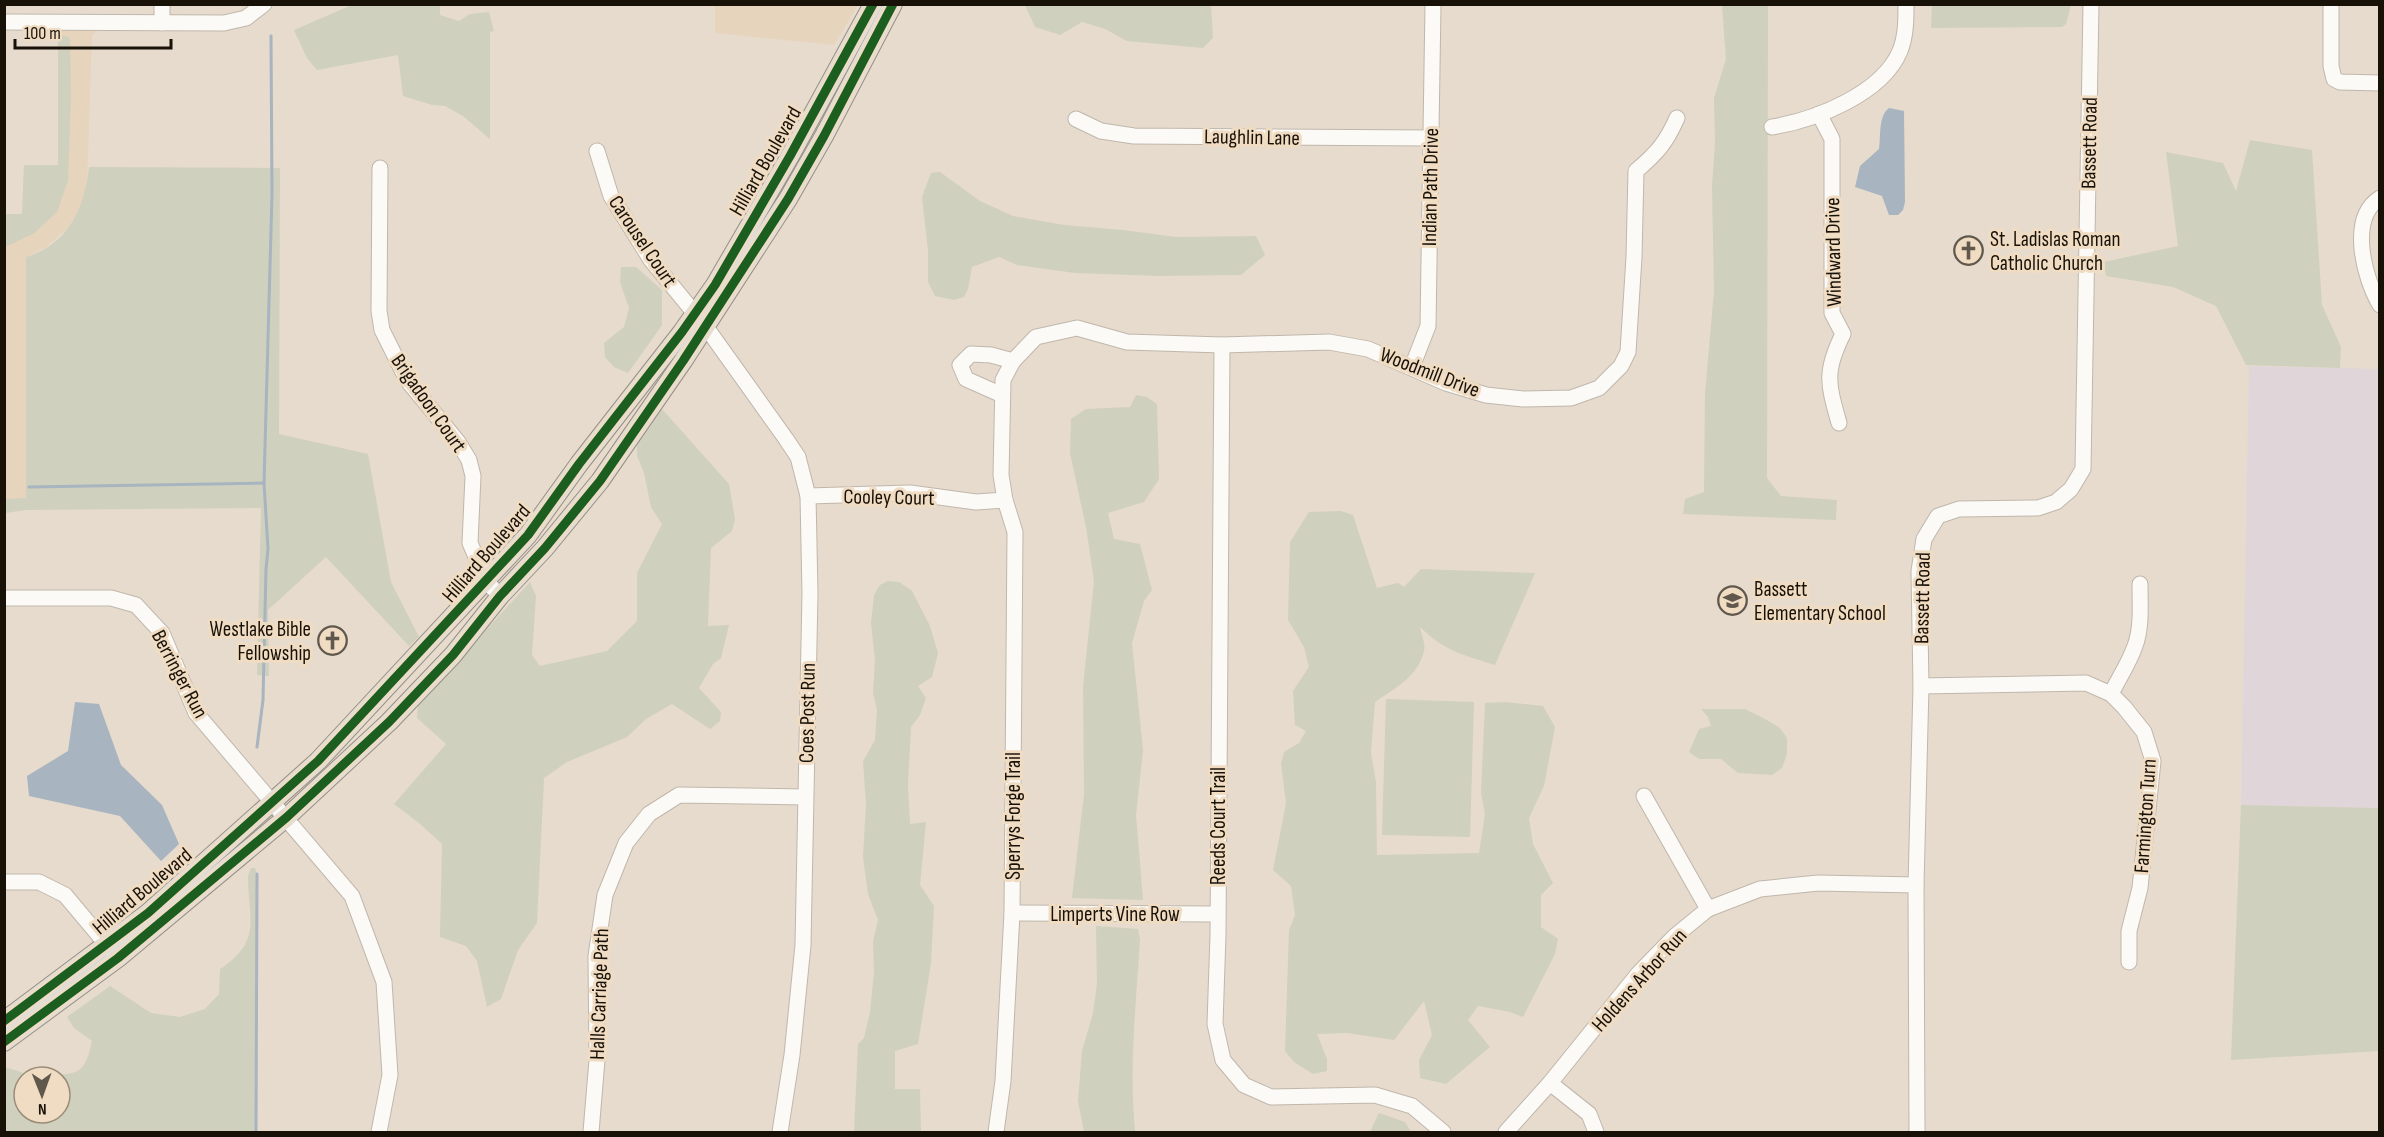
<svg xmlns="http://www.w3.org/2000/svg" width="2384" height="1137" font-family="'Sofia Sans Condensed',sans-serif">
	<rect width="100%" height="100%" fill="#e6dbcc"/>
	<!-- commercial -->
	<polygon fill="#e0d6da" points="2249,366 2379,369 2379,808 2241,805"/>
	<!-- built -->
	<g fill="#e7d4bd">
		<polygon points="715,5 715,4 858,5 834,45 715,33"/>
		<polygon points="58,27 102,27 92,35 87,186 85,199 69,227 46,247 26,257 26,510 5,510 4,214 22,214 24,165 58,165"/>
	</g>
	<!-- green -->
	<g fill="#d0d0be">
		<polygon points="352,5 440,5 440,15 459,21 470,14 489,12 494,31 490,32 490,139 463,116 445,106 432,105 403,96 398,55 317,70 307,58 294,30"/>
		<polygon points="1025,5 1211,5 1213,38 1203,48 1127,41 1105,29 1082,22 1060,35 1035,27"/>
		<polygon points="1722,5 1768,5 1767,478 1781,496 1837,500 1836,520 1683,514 1685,499 1704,492 1705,394 1714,291 1712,186 1715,143 1714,98 1726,59"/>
		<polygon points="1932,5 2071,4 2071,5 2066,24 2062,27 1931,28"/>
		<polygon points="58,34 70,38 71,96 68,181 57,212 33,234 5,247 5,214 22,214 24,165 58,165"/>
		<polygon points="2250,140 2312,150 2322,305 2341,347 2340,368 2246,365 2216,306 2173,287 2106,276 2104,262 2178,246 2166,152 2223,163 2236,191"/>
		<path d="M 89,167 L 280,168 L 279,434 L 368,454 L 391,582 L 419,637 L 409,646 L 326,557 L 268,610 L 269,676 L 257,675 L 261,508 L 26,510 L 5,513 L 5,499 L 26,498 L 26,257 C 68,245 85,207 89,167 Z"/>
		<polygon points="940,172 980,201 1013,216 1064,225 1123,230 1176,237 1256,236 1265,255 1241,275 1160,276 1075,273 1017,265 999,257 972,267 968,289 964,297 954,300 935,296 928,282 928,251 922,197 931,173"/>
		<polygon points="621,267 636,267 662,290 662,325 628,373 614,367 605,357 604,343 624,327 629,308 620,282"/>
		<polygon points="1136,395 1147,397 1157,404 1159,479 1144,502 1108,513 1114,539 1140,544 1152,590 1144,601 1132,643 1143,750 1136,815 1143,900 1072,898 1084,794 1083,687 1094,581 1086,527 1070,453 1071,419 1086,409 1130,407"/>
		<polygon points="662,409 729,484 735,519 732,531 711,548 708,626 729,625 721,658 713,664 699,688 721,712 720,721 710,729 672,704 646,719 627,737 567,762 544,778 537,923 518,950 501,999 487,1007 477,961 466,946 440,937 442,844 419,823 394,804 446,744 417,718 418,704 530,582 536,596 532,655 540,666 607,651 637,621 637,573 662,524 651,507 644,473 637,456 637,445"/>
		<path d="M 1341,511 L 1353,515 L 1377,588 L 1398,583 L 1404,587 L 1421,569 L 1535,573 L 1495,665 C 1465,656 1443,650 1420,627 C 1421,634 1426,644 1424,651 C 1418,677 1395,688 1375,702 L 1371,752 L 1376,783 L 1377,855 L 1479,853 L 1485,814 L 1481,793 L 1485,703 L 1505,702 L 1543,706 L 1555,727 L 1544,786 L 1529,818 L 1533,844 L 1553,883 L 1541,895 L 1541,927 L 1558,939 L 1555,954 L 1523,1017 L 1510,1012 L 1478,1006 L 1468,1020 L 1490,1047 L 1446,1084 L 1420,1078 L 1419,1060 L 1432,1035 L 1424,1001 L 1394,1040 L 1347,1033 L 1317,1034 L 1327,1059 L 1327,1071 L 1313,1074 L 1294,1062 L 1285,1051 L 1289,930 L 1295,915 L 1291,886 L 1273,870 L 1286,803 L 1281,763 L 1284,752 L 1299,743 L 1306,731 L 1295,725 L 1293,691 L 1309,667 L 1304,647 L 1288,620 L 1290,542 L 1309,512 Z"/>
		<polygon points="888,581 899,582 912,591 930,626 938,653 932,677 918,686 926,698 920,715 911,727 908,784 910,824 926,822 920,885 934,906 931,963 918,1044 895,1051 895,1089 920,1089 921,1132 854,1132 858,1044 864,1038 870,1012 874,972 873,942 878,920 868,894 863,857 866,804 863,761 875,740 877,710 873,693 875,660 871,623 874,595 880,585"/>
		<polygon points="1386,699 1474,702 1470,837 1382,835"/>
		<polygon points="1701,709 1745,709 1765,719 1780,728 1787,738 1787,754 1782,768 1772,775 1738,773 1721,759 1699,759 1689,752 1699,729 1711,726 1708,717"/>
		<polygon points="2241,805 2379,808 2379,1051 2231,1060"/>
		<path d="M 251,868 L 255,868 L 257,874 L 256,1132 L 5,1132 L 5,1067 L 36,1077 L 24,1077 L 24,1113 L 60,1113 L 60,1077 L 41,1077 C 76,1072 84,1079 92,1041 L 74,1028 L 67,1017 L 110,986 L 151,1013 L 180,1017 L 205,1009 L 219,994 L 220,969 C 263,940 248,920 248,876 Z"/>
		<path d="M 1096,926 L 1138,929 L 1140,939 C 1136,1004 1129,1066 1135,1131 L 1139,1132 L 1084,1132 L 1078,1101 L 1082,1051 L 1093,1013 L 1097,984 Z"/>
		<polygon points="1379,1113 1405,1122 1411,1132 1370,1132"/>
	</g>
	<!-- water -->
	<g fill="#a8b4bf">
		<path d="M 1889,108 L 1904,111 L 1905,202 L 1903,210 L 1898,215 L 1889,215 L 1882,196 L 1855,187 L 1860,166 L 1879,149 C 1881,137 1878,116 1889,108 Z"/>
		<polygon points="75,702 99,704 121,765 162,805 179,844 161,861 120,816 29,796 27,776 68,751"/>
	</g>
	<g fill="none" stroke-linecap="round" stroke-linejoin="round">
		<!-- stream -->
		<g stroke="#a8b4bf" stroke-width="3">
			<polyline points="29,487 264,483"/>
			<polyline points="257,747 263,700 266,569 268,549 264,483 272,194 271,36"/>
			<polyline points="256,1132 257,874"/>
		</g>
		<defs>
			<g id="minor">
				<polyline points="2331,4 2331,66 2334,79 2340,82 2380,83"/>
				<polyline points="4,22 224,23 246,18 264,4"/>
				<polyline points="162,23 162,4"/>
				<path d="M 1819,114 L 1832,139 L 1832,313 L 1843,334 C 1824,372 1828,384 1839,423"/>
				<polyline points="1076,119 1101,131 1134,136 1431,138"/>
				<path d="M 1772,127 C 1815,120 1882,94 1900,51 C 1906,36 1906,20 1906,4"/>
				<polyline points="597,151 611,196 651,260 706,327 786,439 798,457 808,496 810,593 803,945 792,1055 780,1132"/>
				<polyline points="380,168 379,311 382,330 407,380 458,442 469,460 473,476 470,543 487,582 500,596"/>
				<path d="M 2380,198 C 2348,218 2364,278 2380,305"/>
				<polyline points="1222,345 1218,935 1215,1024 1223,1060 1244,1085 1271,1097 1375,1095 1412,1106 1443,1132"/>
				<polyline points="1412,367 1428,326 1433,4"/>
				<polyline points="1002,395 966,379 960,365 971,354 991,355 1013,361"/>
				<polyline points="808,496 910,493 976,502 1005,500"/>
				<polyline points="4,598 111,598 136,605 162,633 196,713 352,896 384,982 390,1075 379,1132"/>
				<polyline points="1921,686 2086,683 2111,694 2124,707 2144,732 2153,761 2140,888 2129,931 2129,962"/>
				<path d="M 2111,694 C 2119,678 2129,663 2135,646 C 2142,627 2140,605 2140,584"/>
				<polyline points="1644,796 1708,909"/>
				<polyline points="4,882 39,882 65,895 112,951"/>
				<polyline points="1012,913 1217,914"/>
				<polyline points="1550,1083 1589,1114 1596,1132"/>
				<polyline points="591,1132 597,1060 596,956 605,895 626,843 649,814 679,795 805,797"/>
				<path d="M 996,1132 L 1003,1081 L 1012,913 L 1015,532 L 1005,500 L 1001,475 L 1003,380 L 1013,361 L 1036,337 L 1077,328 L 1127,342 L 1222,345 L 1329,342 L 1368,349 L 1446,383 L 1486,395 L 1523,399 L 1571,398 L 1599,388 L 1621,366 L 1628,352 L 1634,257 L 1636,171 C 1657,153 1666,143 1677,118"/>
				<polyline points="1506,1132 1550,1083 1638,974 1675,936 1708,909 1760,889 1818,883 1916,885"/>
				<polyline points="1917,1132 1916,885 1921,686 1919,571 1924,539 1938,516 1959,509 2038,508 2056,502 2071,489 2083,469 2091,4"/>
			</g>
			<g id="major">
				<polyline points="4,1021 148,913 318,761 528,535 579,464 682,332 715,285 790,156 873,4"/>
				<polyline points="4,1042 118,958 287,817 389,722 453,655 500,596 545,548 600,481 683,361 788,199 824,136 893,4"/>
			</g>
		</defs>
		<!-- minor casing -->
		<use href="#minor" stroke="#c0b7ac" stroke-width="17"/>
		<!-- major casing -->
		<use href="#major" stroke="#9b8f7d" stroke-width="20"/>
		<!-- minor -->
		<use href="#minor" stroke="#fbfaf7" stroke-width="15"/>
		<!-- major -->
		<use href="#major" stroke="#e3ddd5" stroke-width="18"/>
		<defs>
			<g id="cycleway">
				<polyline points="4,1021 148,913 318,761 528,535 579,464 682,332 715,285 790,156 873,4"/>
				<polyline points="4,1042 118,958 287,817 389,722 453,655 500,596 545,548 600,481 683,361 788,199 824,136 893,4"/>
			</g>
		</defs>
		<!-- cycleway casing -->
		<use href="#cycleway" stroke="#f0dcc2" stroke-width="13"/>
		<!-- cycleway -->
		<use href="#cycleway" stroke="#1b5e20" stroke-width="9"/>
	</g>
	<!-- icons -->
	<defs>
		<symbol id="church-ring" viewBox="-11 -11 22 22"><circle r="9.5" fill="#f0dcc2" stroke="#60584d" stroke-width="1.5"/><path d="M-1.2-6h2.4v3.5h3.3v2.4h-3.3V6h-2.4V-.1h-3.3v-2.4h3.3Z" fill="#60584d"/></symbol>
		<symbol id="school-ring" viewBox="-11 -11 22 22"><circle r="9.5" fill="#f0dcc2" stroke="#60584d" stroke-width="1.5"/><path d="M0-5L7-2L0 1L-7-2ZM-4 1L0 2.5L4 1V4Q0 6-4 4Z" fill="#60584d"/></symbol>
	</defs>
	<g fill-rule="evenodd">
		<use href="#church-ring" x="1952" y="234" width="33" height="33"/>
		<use href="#school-ring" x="1716" y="584" width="33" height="33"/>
		<use href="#church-ring" x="316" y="624" width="33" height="33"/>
	</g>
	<g text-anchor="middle" stroke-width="6" stroke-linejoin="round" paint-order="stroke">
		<!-- street labels -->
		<g font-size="21" fill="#181108" stroke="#f0dcc2">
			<text transform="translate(1252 137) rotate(1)" y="7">Laughlin Lane</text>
			<text transform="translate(2089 143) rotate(-89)" y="7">Bassett Road</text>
			<text transform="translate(765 161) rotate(-60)" y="7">Hilliard Boulevard</text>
			<text transform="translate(1430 187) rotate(-89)" y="7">Indian Path Drive</text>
			<text transform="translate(643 241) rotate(56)" y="7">Carousel Court</text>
			<text transform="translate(1833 252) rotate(-91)" y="7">Windward Drive</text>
			<text transform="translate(1430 372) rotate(21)" y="7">Woodmill Drive</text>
			<text transform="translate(429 403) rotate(55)" y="7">Brigadoon Court</text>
			<text transform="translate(889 497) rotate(1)" y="7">Cooley Court</text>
			<text transform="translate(486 553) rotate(-49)" y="7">Hilliard Boulevard</text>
			<text transform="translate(1922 598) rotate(-89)" y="7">Bassett Road</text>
			<text transform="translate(180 674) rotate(62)" y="7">Berringer Run</text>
			<text transform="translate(807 713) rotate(-89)" y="7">Coes Post Run</text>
			<text transform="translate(1013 816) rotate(-90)" y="7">Sperrys Forge Trail</text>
			<text transform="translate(2145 816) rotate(-86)" y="7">Farmington Turn</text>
			<text transform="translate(1218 826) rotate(-90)" y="7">Reeds Court Trail</text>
			<text transform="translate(142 891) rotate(-40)" y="7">Hilliard Boulevard</text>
			<text x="1115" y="921">Limperts Vine Row</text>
			<text transform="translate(1639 980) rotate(-48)" y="7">Holdens Arbor Run</text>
			<text transform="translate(599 994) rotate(-88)" y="7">Halls Carriage Path</text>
		</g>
		<!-- poi labels -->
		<g font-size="21" fill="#181108" stroke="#f0dcc2" text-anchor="start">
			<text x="1990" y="246">St. Ladislas Roman<tspan x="1990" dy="24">Catholic Church</tspan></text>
			<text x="1754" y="596">Bassett<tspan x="1754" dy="24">Elementary School</tspan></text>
			<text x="311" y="636" text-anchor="end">Westlake Bible<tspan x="311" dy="24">Fellowship</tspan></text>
		</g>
	</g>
	<!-- border -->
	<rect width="2384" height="1137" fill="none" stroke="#181108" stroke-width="12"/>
	<!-- north arrow -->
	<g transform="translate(42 1095) rotate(179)"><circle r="28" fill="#f0dcc2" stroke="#9a8b78" stroke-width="1.5"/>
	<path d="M0-4.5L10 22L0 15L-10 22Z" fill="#60584d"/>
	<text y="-9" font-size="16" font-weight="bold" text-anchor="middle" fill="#181108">N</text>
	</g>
	<!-- scale -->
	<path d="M15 39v9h156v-9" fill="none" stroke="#181108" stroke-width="3"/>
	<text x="24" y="39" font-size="18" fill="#181108" stroke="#f0dcc2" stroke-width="4.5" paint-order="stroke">100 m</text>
</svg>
